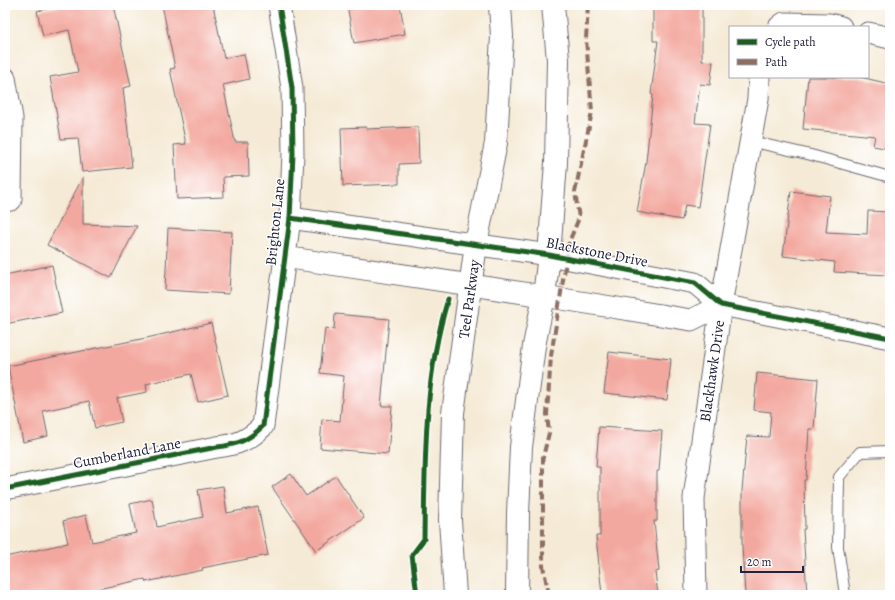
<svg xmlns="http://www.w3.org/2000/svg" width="895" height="600" font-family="Alegreya,serif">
	<rect width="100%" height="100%" fill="#fff"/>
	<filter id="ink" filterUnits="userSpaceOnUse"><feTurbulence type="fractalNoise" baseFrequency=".025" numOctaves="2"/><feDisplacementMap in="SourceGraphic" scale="8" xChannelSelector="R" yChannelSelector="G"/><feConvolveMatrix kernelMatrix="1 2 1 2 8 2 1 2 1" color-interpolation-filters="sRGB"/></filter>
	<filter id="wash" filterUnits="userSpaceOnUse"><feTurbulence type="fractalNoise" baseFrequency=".012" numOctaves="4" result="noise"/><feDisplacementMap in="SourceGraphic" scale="16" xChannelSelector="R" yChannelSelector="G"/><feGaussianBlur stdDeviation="0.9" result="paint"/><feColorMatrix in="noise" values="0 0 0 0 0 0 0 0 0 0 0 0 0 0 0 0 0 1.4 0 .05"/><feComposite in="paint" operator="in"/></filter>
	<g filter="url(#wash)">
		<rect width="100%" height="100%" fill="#f5ead5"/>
		<g id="blocks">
			<!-- building -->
			<g fill="#f3a89f">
				<polygon points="66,5 113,5 131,86 123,88 132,167 82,172 78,138 61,139 50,77 78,72 69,30 43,36 37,11"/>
				<polygon points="162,5 213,5 224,58 244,54 249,79 223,85 235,142 248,142 249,176 223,177 224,197 177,199 174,145 186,144 170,69 175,68"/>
				<polygon points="347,5 400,5 405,34 354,43"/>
				<polygon points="653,5 702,5 702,61 713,62 710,85 700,84 695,123 710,124 698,207 685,205 682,220 637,212 646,162 653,95 651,94 658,41 653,41"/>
				<polygon points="808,77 860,77 890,84 890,149 873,146 875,136 803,129"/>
				<polygon points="366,127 366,129 418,127 419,163 399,164 399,184 343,186 341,128"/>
				<polygon points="83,177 83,224 137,226 111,278 47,245"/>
				<polygon points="791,191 830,196 826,232 867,234 868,211 890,212 887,275 834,272 835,262 783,256"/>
				<polygon points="168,228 232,232 229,294 165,290"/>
				<polygon points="52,265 62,313 5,324 5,275"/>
				<polygon points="335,314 389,319 381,406 392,406 388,454 320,448 322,419 340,421 344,376 320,373 325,328 334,329"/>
				<polygon points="211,323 228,395 198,402 191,374 146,384 147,392 117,398 122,422 95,428 89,401 43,411 48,436 23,442 8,366 151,337"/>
				<polygon points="609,352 671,359 667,400 604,393"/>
				<polygon points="757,373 818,379 814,429 809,429 806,480 804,480 805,529 803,529 807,595 745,595 742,546 742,491 747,436 769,437 771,412 754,410"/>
				<polygon points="599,427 662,431 659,471 657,471 657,521 654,521 659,571 655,572 658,595 602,595 596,536 600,536 600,467 596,467"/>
				<polygon points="291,474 306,496 336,476 364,518 316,551 272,487"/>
				<polygon points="223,486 227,513 258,507 268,555 202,568 203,570 146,582 145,579 69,595 5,595 5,557 68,543 63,521 86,515 92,542 136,533 130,504 152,499 157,527 203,517 198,490"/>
			</g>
		</g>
	</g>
	<g filter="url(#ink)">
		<use href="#blocks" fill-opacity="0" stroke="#6c6871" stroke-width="1"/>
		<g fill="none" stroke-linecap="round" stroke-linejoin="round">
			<defs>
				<g id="service">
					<polyline points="750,141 811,155 890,177"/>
					<polyline points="845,595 838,547 839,477 860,452 890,451"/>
				</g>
				<g id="minor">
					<polyline points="779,27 784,23 829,24 841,27"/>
					<polyline points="868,33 890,38"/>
					<polyline points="5,78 12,118 11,200 5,201"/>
					<polyline points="290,218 549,255 695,283 721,305 890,338"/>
					<polyline points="284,257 544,296 691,320 721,305"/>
					<path d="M 5,489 L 217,447 C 237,445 249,440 263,426 L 290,218 L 293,154 L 292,88 L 279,5"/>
					<polyline points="696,595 694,498 721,305 758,99 759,77"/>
				</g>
				<g id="secondary">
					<polyline points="455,595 450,520 453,413 476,244 496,143 502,36 500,5"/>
					<polyline points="517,595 518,513 521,447 534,346 544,296 549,255 556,163 558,60 553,5"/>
				</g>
			</defs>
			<!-- service casing -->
			<use href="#service" stroke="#6c6871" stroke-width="12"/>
			<!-- minor casing -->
			<use href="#minor" stroke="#6c6871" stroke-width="23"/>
			<!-- secondary casing -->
			<use href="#secondary" stroke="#6c6871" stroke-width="24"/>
			<!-- service -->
			<use href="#service" stroke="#fff" stroke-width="10"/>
			<!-- minor -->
			<use href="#minor" stroke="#fff" stroke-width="21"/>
			<!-- secondary -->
			<use href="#secondary" stroke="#fff" stroke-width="22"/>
			<!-- quiet -->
			<polyline stroke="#8d6e63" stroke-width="4" stroke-dasharray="8 4" stroke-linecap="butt" points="549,595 543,566 543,457 549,433 547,414 551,356 569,242 579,218 575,192 592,112 586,39 588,5"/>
			<defs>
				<g id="cycleway">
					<polyline points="290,218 549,255 695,283 721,305 890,338"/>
					<path d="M 5,489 L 217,447 C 237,445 249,440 263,426 L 290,218 L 293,154 L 292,88 L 279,5"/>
					<path d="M 417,595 L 412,555 L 424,539 C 425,458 424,377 448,299"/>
				</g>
			</defs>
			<!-- cycleway casing -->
			<use href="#cycleway" stroke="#fff" stroke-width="8"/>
			<!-- cycleway -->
			<use href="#cycleway" stroke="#1b5e20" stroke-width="5"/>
		</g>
	</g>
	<g text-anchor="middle" stroke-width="3" stroke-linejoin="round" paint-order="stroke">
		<!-- street labels -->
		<g font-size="15" fill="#22223b" stroke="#fff">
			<text transform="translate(275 222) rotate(-84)" y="5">Brighton Lane</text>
			<text transform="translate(597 252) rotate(11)" y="5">Blackstone Drive</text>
			<text transform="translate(469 299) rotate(-82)" y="5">Teel Parkway</text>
			<text transform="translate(712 371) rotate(-82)" y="5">Blackhawk Drive</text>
			<text transform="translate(127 453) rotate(-11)" y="5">Cumberland Lane</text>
		</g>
	</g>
	<!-- margin -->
	<rect width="895" height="600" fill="none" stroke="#fff" stroke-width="20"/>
	<!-- legend -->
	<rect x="729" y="26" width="140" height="52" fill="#ffffff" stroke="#a7a7b1"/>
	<rect x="737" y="39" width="20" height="6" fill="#1b5e20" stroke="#a7a7b1"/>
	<text x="765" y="46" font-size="12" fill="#22223b">Cycle path</text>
	<rect x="737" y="59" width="20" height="6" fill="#8d6e63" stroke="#a7a7b1"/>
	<text x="765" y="66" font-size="12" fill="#22223b">Path</text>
	<!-- scale -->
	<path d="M741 566v6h62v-6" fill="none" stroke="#22223b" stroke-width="2"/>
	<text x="747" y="566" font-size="12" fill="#22223b" stroke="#ffffff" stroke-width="3" paint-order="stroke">20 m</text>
</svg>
